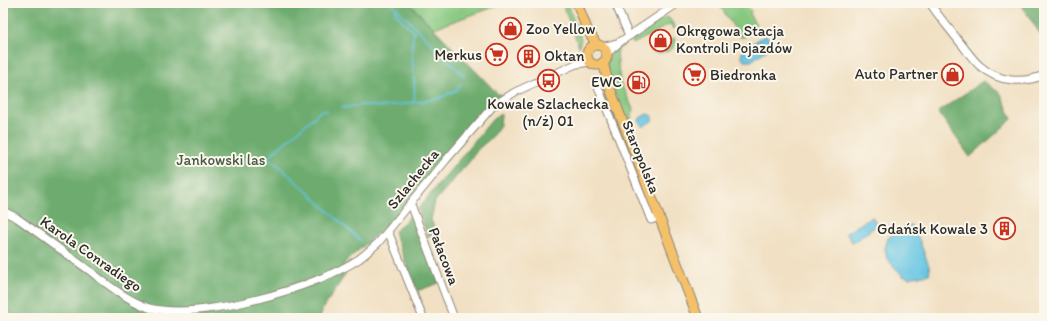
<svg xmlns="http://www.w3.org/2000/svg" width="1047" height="321" font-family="Itim,sans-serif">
	<rect width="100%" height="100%" fill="#fbf7ec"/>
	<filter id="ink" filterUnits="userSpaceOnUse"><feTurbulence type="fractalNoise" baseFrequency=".025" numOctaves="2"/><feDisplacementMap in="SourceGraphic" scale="8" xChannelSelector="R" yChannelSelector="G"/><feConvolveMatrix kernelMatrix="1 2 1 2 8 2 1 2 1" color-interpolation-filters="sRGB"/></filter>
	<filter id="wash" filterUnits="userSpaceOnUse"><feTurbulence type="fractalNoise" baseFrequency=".012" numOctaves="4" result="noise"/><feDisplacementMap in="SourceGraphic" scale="16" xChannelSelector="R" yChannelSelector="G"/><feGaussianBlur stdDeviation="0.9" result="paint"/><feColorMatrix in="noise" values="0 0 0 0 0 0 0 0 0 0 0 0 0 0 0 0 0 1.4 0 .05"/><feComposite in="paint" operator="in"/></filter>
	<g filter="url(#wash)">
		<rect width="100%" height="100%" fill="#f1e0c3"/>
		<!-- green -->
		<g fill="#87c880" stroke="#597a56">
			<polygon points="409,3 506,3 434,28"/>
			<polygon points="562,3 567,3 581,39 579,47"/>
			<polygon points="718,3 745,3 751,11 750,15 758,28 744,37 740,37"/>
			<polygon points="666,17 669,18 675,27 674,29 670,24 635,43 632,43 633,38"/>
			<path d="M 674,38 L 676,43 C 673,52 659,56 651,51 L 651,50 L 652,51 Z"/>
			<path d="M 621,45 L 624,45 L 618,49 L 617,53 L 620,82 L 633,109 L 629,129 C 624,116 605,74 607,62 C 609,54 615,50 621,45 Z"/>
			<polygon points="606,90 618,125 625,135 654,211 654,215 652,216 605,96"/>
		</g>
		<!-- forest -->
		<g fill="#6dac6e" stroke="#4c6c4c">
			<polygon points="3,3 409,3 495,91 496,93 503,95 491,101 396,217 344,263 345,275 323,308 320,318 3,318"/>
			<polygon points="1020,3 1044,3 1044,40"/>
			<polygon points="983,81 1001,94 1012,119 970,157 938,112"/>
			<polygon points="501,114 500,125 491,138 478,149 469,162 435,201 431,220 436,231 435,234 428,237 418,209 492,120"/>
			<polygon points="413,213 439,283 417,291 394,232"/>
		</g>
		<!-- water -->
		<g fill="#64c4e2" stroke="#487886">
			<polygon points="764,36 767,36 770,40 767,50 751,61 744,61 741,56 743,50"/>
			<polygon points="647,114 653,116 653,120 644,126 641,125 639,121 640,118"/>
			<polygon points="872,217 877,225 853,243 846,233"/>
			<polygon points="906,225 911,225 919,239 930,269 929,274 909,278 903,276 887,259 885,248 888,238"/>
		</g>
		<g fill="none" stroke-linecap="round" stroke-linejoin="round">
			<!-- stream -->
			<g stroke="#64c4e2" stroke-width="1.5">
				<polyline points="391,3 464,76 463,77"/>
				<path d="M 396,8 L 395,13 L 414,32 C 408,55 417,79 414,102"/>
				<polyline points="342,108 362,105 382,107 437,99 457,90 461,83"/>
				<polyline points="328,111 322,110 266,159 272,161 278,165 361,241"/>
			</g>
		</g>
	</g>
	<g filter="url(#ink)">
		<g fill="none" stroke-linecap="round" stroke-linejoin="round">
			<defs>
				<g id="minor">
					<polyline points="615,3 629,36"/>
					<path d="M 930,3 C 938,16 949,28 958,40 C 965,48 972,59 980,66 C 998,82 1023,84 1044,75"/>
					<polyline points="602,47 620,42"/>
					<polyline points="606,54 620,42 678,3"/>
					<polyline points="577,64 590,62"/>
					<polyline points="598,87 651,220 659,217"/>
					<polyline points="409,205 412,207 454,318"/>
					<path d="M 3,211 L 17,218 C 41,235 65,253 90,271 C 108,285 127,300 149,308 C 201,321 315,288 359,259 C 366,254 372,248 378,243 L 446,160 L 493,106 L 515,92 L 576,64 L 587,55"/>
					<polyline points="388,231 423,318"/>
				</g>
				<g id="major">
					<polyline points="577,3 587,29 597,45"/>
					<circle cx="597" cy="55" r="10"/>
					<polyline points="603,62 609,86 698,318"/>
				</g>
			</defs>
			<!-- minor casing -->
			<use href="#minor" stroke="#8e8677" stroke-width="9"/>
			<!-- major casing -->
			<use href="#major" stroke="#8e8677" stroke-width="11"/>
			<!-- minor -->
			<use href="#minor" stroke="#fff" stroke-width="7"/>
			<!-- major -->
			<use href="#major" stroke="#f4c16a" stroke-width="9"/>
		</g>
	</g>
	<!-- icons -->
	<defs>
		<symbol id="shop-ring" viewBox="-11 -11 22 22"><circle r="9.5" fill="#fbf7ec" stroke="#c8321e" stroke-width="1.5"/><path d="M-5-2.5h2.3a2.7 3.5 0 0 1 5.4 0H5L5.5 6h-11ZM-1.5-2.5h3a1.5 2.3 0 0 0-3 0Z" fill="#c8321e"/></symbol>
		<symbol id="supermarket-ring" viewBox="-11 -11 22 22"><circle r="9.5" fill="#fbf7ec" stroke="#c8321e" stroke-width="1.5"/><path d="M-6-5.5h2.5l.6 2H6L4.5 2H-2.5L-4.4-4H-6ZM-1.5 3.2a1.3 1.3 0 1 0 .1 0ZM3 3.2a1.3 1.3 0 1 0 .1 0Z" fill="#c8321e"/></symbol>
		<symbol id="building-ring" viewBox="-11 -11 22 22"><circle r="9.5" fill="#fbf7ec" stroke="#c8321e" stroke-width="1.5"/><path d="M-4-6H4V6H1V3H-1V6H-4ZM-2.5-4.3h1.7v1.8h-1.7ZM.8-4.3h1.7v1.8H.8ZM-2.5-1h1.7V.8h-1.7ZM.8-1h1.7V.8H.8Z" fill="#c8321e"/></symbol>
		<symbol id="bus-ring" viewBox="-11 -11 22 22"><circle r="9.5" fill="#fbf7ec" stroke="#c8321e" stroke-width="1.5"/><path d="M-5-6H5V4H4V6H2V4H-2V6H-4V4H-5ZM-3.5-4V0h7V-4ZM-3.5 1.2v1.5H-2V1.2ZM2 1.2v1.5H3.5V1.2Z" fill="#c8321e"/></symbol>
		<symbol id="fuel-ring" viewBox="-11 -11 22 22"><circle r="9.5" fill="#fbf7ec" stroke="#c8321e" stroke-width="1.5"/><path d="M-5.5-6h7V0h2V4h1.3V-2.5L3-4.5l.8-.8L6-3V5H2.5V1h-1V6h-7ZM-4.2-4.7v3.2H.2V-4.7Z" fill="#c8321e"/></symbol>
	</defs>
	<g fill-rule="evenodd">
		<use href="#shop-ring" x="498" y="16" width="25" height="25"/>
		<use href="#shop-ring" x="648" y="28" width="25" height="25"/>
		<use href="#supermarket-ring" x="484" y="42" width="25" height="25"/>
		<use href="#building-ring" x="516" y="44" width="25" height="25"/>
		<use href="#shop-ring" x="940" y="62" width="25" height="25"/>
		<use href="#supermarket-ring" x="682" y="62" width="25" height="25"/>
		<use href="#bus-ring" x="536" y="68" width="25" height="25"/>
		<use href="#fuel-ring" x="626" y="70" width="25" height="25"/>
		<use href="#building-ring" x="992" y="216" width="25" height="25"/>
	</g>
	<g text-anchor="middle" stroke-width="4" stroke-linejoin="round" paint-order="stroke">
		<!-- poi labels -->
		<g font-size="15" fill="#2b2b2b" stroke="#fbf7ec" text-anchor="start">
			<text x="526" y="34">Zoo Yellow</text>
			<text x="676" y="36">Okręgowa Stacja<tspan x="676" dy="17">Kontroli Pojazdów</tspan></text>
			<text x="482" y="60" text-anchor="end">Merkus</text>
			<text x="544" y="61">Oktan</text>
			<text x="938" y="79" text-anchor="end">Auto Partner</text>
			<text x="710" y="80">Biedronka</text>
			<text x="622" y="87" text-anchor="end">EWC</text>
			<text x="548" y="109" text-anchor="middle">Kowale Szlachecka<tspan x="548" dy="17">(n/ż) 01</tspan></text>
			<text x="988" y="234" text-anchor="end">Gdańsk Kowale 3</text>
		</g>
		<!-- street labels -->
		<g font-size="15" fill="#2b2b2b" stroke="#fbf7ec">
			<text transform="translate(641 157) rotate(68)" y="5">Staropolska</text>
			<text transform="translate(413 179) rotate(-51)" y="5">Szlachecka</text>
			<text transform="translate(91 254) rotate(35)" y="5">Karola Conradiego</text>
			<text transform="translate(444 256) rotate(69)" y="5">Pałacowa</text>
		</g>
		<!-- park labels -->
		<g font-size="15" fill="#475a44" stroke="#fbf7ec">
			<text x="221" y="165">Jankowski las</text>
		</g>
	</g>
	<!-- margin -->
	<rect width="1047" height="321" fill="none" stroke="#fbf7ec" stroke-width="16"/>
</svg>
